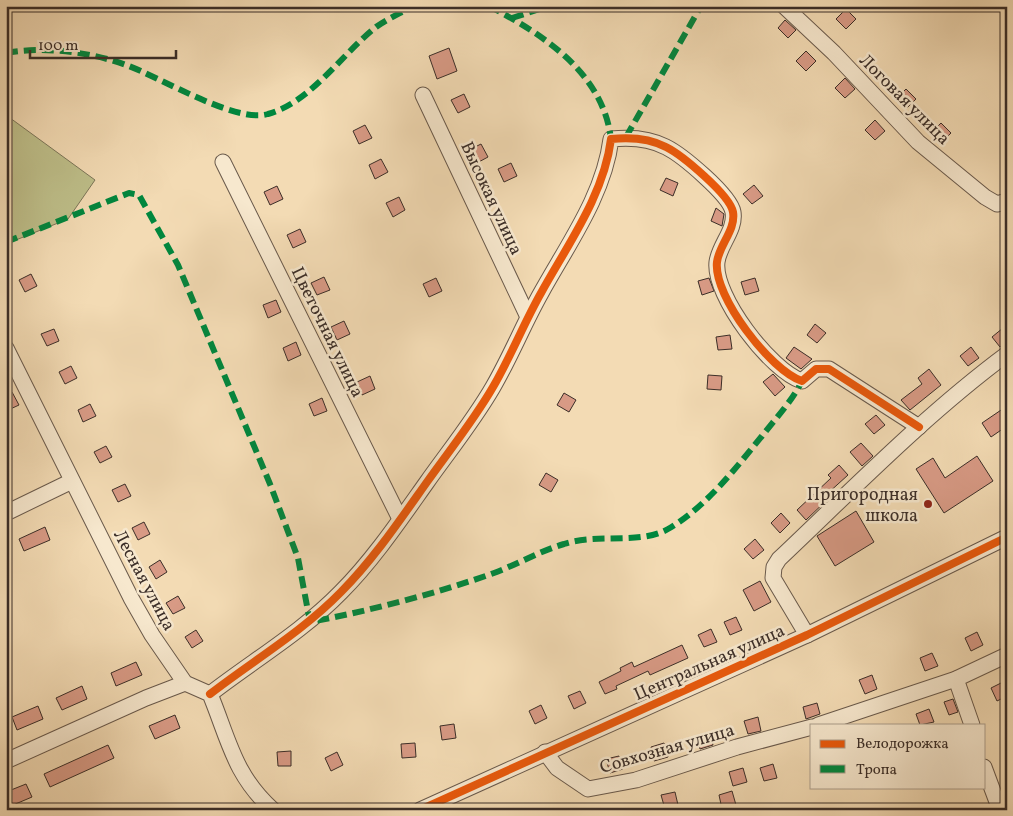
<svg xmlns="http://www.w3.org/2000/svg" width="1013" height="816" font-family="Vollkorn,serif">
	<rect width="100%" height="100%" fill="#f3dbb4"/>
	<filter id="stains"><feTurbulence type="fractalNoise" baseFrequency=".004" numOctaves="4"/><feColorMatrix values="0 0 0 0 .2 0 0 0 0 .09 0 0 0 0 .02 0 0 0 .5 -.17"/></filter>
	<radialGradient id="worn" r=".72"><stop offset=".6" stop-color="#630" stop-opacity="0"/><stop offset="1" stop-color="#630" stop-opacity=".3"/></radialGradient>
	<!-- green -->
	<polygon fill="#bebf8a" stroke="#7c7659" points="6,115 95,180 68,219 6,244"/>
	<!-- building -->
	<g fill="#d89a85" stroke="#3b2e28">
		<polygon points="846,9 856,19 846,29 836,19"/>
		<polygon points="785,20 796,30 788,38 778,28"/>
		<polygon points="449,48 457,71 437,79 429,56"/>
		<polygon points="806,51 816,61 806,71 796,61"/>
		<polygon points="845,78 855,89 845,98 835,88"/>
		<polygon points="906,89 916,99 906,109 896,99"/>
		<polygon points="464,94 470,107 458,113 451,100"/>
		<polygon points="875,120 885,131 875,140 865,130"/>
		<polygon points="941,123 951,133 941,143 931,133"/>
		<polygon points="365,125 372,138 359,144 353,131"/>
		<polygon points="481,144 488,157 475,164 469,150"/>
		<polygon points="381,159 388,172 375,179 369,165"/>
		<polygon points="511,163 517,176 504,182 498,169"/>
		<polygon points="666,178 678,183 673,196 660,190"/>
		<polygon points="754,185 763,196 752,204 743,194"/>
		<polygon points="277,186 283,199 270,205 264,192"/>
		<polygon points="399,197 405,210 393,217 386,203"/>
		<polygon points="716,208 724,214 722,226 711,221"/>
		<polygon points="300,229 306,242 293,248 287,235"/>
		<polygon points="31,274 37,286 25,292 19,280"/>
		<polygon points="324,277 330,290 317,295 311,283"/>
		<polygon points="436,278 442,291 429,297 423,284"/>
		<polygon points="709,278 714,291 702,295 698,281"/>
		<polygon points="755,278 759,291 745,295 741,282"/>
		<polygon points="276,300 281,312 268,318 263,305"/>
		<polygon points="344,321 350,334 337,340 331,327"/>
		<polygon points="815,324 826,333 817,343 807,335"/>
		<polygon points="1003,328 1007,333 1007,342 1000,347 992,337"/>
		<polygon points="54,329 59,341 47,346 41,334"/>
		<polygon points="730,335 732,349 718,350 716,337"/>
		<polygon points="296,342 301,355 288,361 283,348"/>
		<polygon points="794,347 812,359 801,369 786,358"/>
		<polygon points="971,347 979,358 968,366 960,356"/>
		<polygon points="71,366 77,378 65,384 59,372"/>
		<polygon points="929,369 941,385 910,410 901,400 922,384 918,378"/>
		<polygon points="773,374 785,387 775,396 763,382"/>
		<polygon points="708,375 722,376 721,390 707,389"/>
		<polygon points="370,376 375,389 362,395 357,382"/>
		<polygon points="12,392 19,405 6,411 6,395"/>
		<polygon points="564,393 576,400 569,412 557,405"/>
		<polygon points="322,398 327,411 314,416 309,404"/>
		<polygon points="90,404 96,416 83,422 78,410"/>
		<polygon points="1007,406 1007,426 991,437 982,423"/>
		<polygon points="876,415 885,425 874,434 865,424"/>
		<polygon points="861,443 873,456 862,466 850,452"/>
		<polygon points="106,446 112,457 100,463 94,452"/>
		<polygon points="977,456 993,481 944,513 916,469 933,458 945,478"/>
		<polygon points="839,465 848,475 827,494 830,497 806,520 797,510 831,478 828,475"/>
		<polygon points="546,473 558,480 551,492 539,485"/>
		<polygon points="125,484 131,496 118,502 112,490"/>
		<polygon points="856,511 874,542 835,566 817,536"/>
		<polygon points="781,513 790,523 780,533 771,523"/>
		<polygon points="144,522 150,534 138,540 132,528"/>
		<polygon points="45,527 50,540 24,551 19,539"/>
		<polygon points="755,539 764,550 753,559 744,549"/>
		<polygon points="160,560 167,572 156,579 149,567"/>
		<polygon points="760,581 771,602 754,611 743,590"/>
		<polygon points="178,596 185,608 173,614 166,603"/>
		<polygon points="736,617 742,630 730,635 724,622"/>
		<polygon points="711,629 717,642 704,647 698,635"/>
		<polygon points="196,630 203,641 192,648 185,637"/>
		<polygon points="977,632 983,645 971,651 965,638"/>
		<polygon points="682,645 688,658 650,675 648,671 616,686 617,689 605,694 599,682 621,671 620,668 632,662 634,667"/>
		<polygon points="932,653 938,666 925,671 920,658"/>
		<polygon points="136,662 142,675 116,686 111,673"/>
		<polygon points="872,675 877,689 865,694 859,680"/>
		<polygon points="1007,680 1007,696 997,701 991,688"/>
		<polygon points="82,686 87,699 62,710 56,698"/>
		<polygon points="580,691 586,703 574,709 568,696"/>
		<polygon points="953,699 958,712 949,715 944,702"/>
		<polygon points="817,703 820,714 806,719 803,707"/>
		<polygon points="541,705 547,718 535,724 529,711"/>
		<polygon points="38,706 43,719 17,730 12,717"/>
		<polygon points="929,709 934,722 920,725 916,714"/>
		<polygon points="175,715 180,728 155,739 149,726"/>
		<polygon points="758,717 761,731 748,734 744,721"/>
		<polygon points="454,724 456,738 442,740 440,726"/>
		<polygon points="710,732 713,745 700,749 696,736"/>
		<polygon points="415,743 416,757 402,758 401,744"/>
		<polygon points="664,743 668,757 654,761 651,747"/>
		<polygon points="108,745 114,758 50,787 44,774"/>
		<polygon points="291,751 291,766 278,766 277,752"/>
		<polygon points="337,752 343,765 331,771 325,758"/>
		<polygon points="619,756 623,769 610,773 606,759"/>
		<polygon points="773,764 777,778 764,781 760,768"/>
		<polygon points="743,768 747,782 733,786 729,772"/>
		<polygon points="26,784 32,797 6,808 6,792"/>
		<polygon points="732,791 736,805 722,809 719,795"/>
		<polygon points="675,792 678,805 665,809 661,795"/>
	</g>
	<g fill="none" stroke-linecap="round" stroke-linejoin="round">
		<defs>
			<g id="minor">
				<polyline points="784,6 834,53 918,142 985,197 997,204 1007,201"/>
				<polyline points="423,95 528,317"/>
				<polyline points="223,162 400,519"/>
				<path d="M 6,348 L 131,598 L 152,635 L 185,683 L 210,694 C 229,740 234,775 273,810"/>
				<polyline points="6,513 72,481"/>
				<path d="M 807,635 L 773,578 L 774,567 L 779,559 C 853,489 925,415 1007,354"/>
				<polyline points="956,679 972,725"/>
				<path d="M 210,694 C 254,660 302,632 341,592 C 373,560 400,520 427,482 C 449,451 474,420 493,387 C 511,356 524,323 541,293 C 568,244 604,195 611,139 C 630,137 649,138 666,147 C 682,155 730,195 733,212 C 736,230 719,245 717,262 C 713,296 771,371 802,381 L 816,369 L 829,369 L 919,427"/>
				<polyline points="818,725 956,679 1007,655"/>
				<polyline points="545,752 557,768 588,789 636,780 737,747 812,727"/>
				<polyline points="6,761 146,698 185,683"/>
				<polyline points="984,767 1000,810"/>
				<polyline points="420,810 807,635 1007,537"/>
			</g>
		</defs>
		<!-- minor casing -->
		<use href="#minor" stroke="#69594b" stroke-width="17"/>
		<!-- minor -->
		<use href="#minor" stroke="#f7e8ce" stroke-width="15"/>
		<!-- quiet -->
		<g stroke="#00873e" stroke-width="6" stroke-dasharray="12 6" stroke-linecap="butt">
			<path d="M 489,6 C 544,35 603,73 611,139"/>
			<polyline points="512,18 549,6"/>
			<path d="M 6,53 C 43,46 91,52 126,65 C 158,76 236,124 268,114 C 311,102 342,54 376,27 C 387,19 401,13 413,6"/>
			<polyline points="626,137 701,6"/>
			<path d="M 6,242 L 129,193 L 139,195 L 178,265 L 270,484 L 298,558 L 310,622 C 369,611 438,593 494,573 C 518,564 540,551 564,544 C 596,533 640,545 668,529 C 706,507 735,469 762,436 C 776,418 792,401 802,381"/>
		</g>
		<defs>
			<g id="cycleway">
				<path d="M 210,694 C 254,660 302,632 341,592 C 373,560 400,520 427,482 C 449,451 474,420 493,387 C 511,356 524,323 541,293 C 568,244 604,195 611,139 C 630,137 649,138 666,147 C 682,155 730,195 733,212 C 736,230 719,245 717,262 C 713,296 771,371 802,381 L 816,369 L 829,369 L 919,427"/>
				<polyline points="420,810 807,635 1007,537"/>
			</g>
		</defs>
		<!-- cycleway casing -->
		<use href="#cycleway" stroke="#f7e8ce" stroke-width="11"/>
		<!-- cycleway -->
		<use href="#cycleway" stroke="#e8590c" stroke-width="8"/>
	</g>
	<!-- markers -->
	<circle fill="#8f2418" stroke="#f7e8ce" stroke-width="2" cx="928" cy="504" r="5"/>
	<g text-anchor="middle" stroke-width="5" stroke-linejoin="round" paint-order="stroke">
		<!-- street labels -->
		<g font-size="18" fill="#3b2e28" stroke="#f7e8ce">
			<text transform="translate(905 99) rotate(45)" y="6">Логовая улица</text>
			<text transform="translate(492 198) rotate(65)" y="6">Высокая улица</text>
			<text transform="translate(328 332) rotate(64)" y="6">Цветочная улица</text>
			<text transform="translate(145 580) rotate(62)" y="6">Лесная улица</text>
			<text transform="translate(709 662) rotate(-24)" y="6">Центральная улица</text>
			<text transform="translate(667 748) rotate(-16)" y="6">Совхозная улица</text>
		</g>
		<!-- poi labels -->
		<g font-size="18" fill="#3b2e28" stroke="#f7e8ce" text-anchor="end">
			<text x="918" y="500">Пригородная<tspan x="918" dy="21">школа</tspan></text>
		</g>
	</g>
	<!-- margin -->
	<rect width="1013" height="816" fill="none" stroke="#f3dbb4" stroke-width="25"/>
	<rect x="8" y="8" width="998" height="801" fill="none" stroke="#3b2e28" stroke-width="2.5"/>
	<rect x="12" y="12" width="988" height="791" fill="none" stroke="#3b2e28"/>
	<!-- legend -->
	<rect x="810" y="724" width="175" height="65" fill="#f7e8ce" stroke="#ac9e8c"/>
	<rect x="820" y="740" width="25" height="8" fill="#e8590c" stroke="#ac9e8c"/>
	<text x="856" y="748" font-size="15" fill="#3b2e28">Велодорожка</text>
	<rect x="820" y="765" width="25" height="8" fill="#00873e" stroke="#ac9e8c"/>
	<text x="856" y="774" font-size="15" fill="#3b2e28">Тропа</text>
	<!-- scale -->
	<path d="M30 50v8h146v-8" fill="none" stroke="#3b2e28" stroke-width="2.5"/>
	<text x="38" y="50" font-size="15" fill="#3b2e28" stroke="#f7e8ce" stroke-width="4" paint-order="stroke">100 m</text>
	<rect width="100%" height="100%" filter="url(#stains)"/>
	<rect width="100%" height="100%" fill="url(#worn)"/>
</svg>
